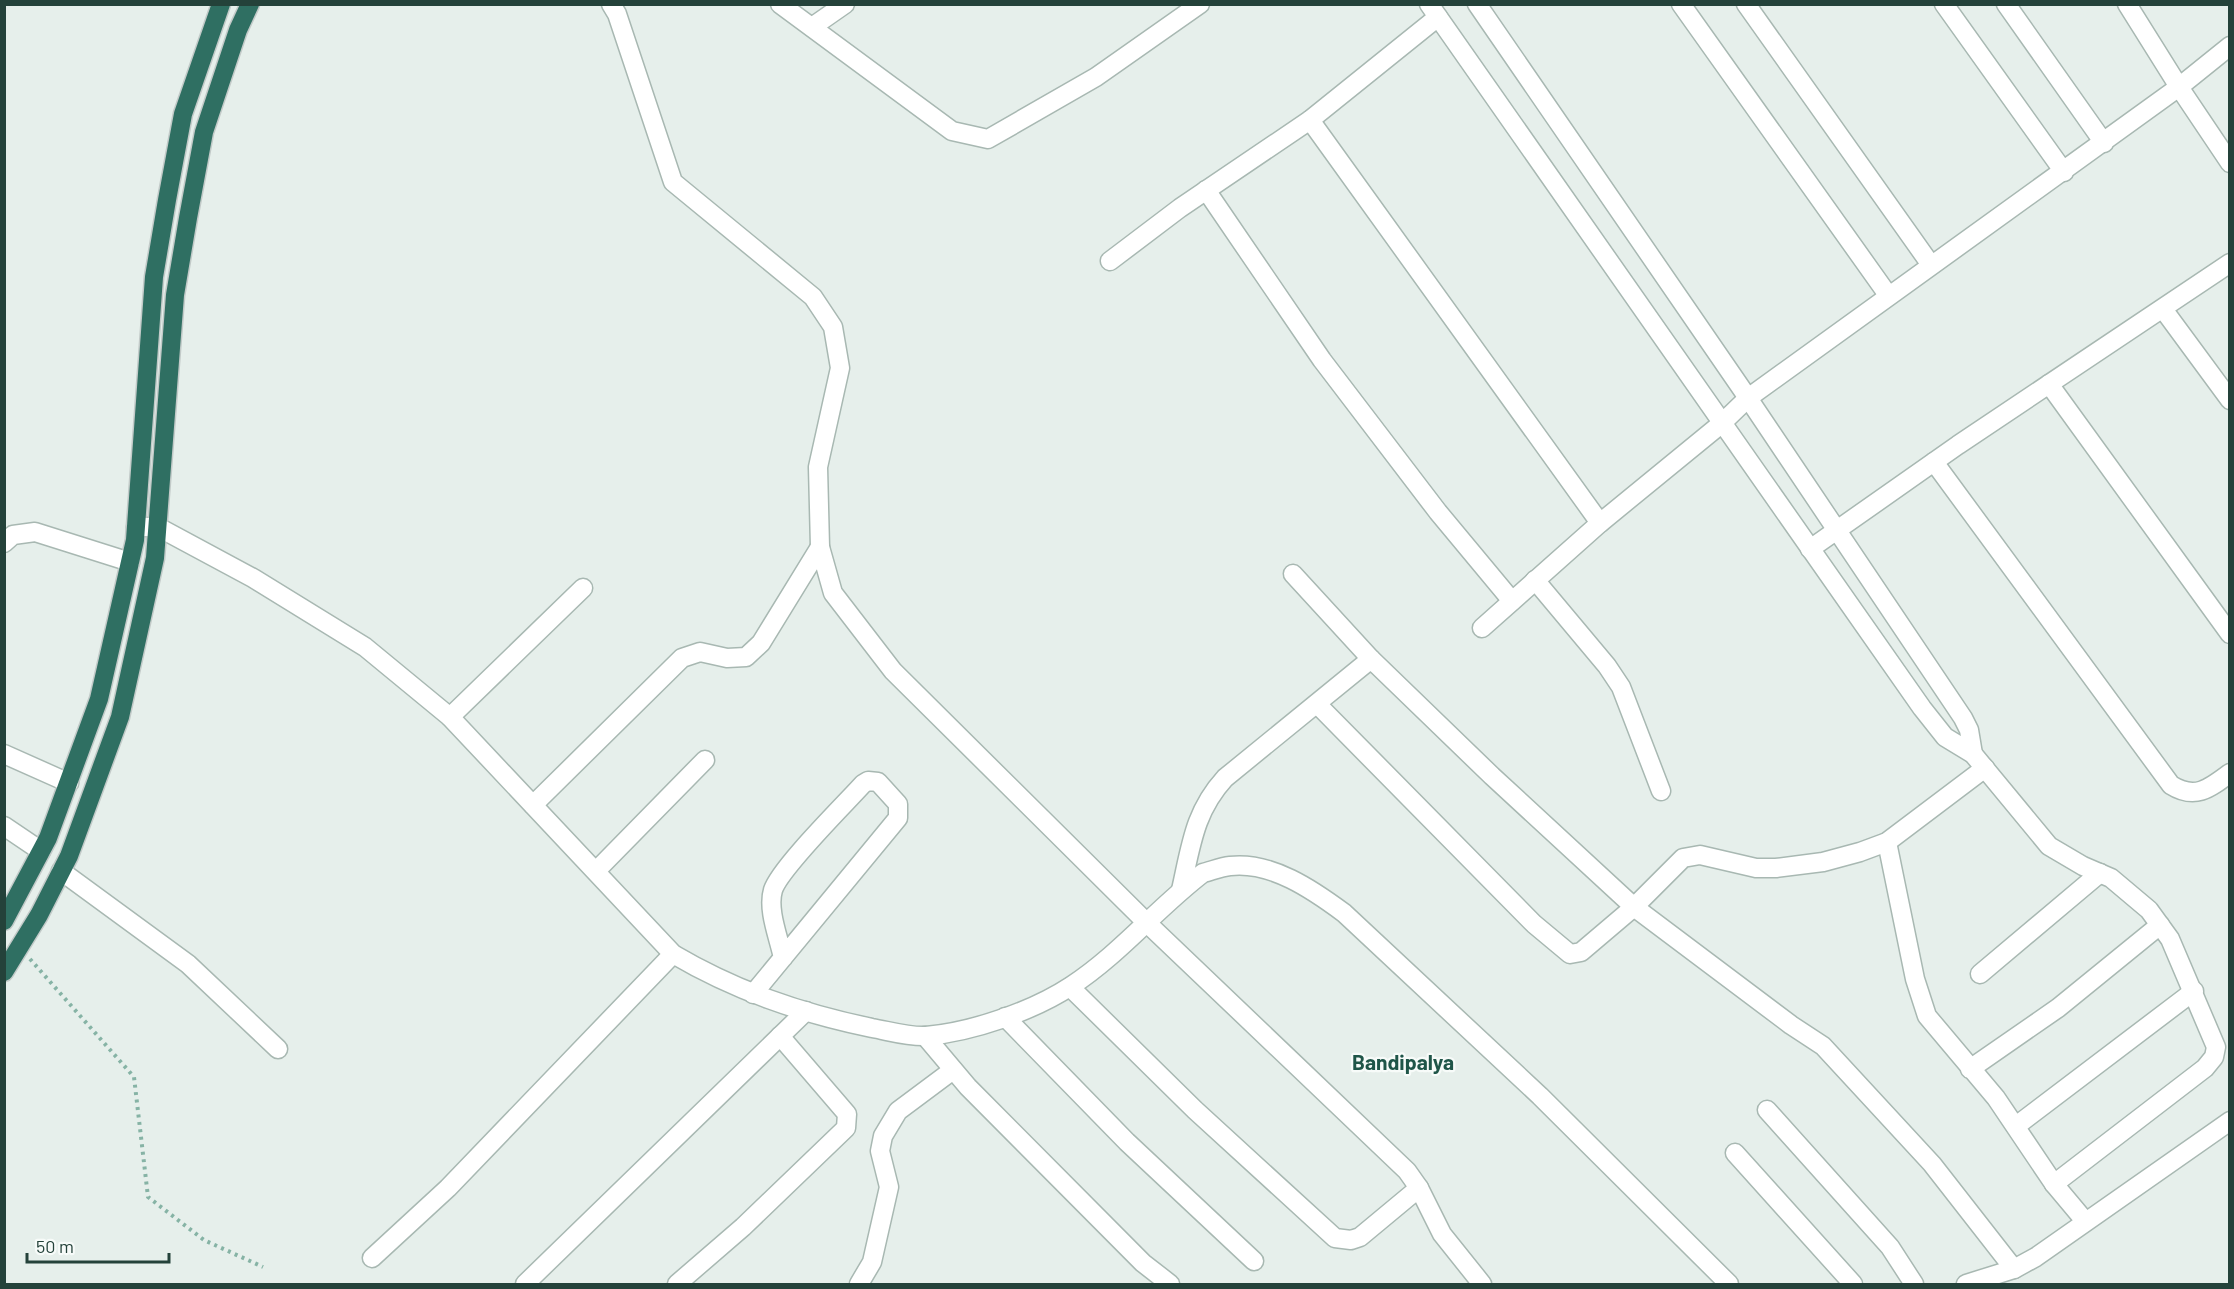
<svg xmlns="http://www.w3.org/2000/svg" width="2234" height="1289" font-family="Barlow,sans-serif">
	<rect width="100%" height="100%" fill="#e6efeb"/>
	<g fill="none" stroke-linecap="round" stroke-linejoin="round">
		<defs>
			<g id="minor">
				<polyline points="611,4 617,14 673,182 813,297 833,327 840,368 818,467 820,547 833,593 893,671 1147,923 1407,1171 1419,1188 1442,1234 1482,1284"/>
				<polyline points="780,4 952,131 988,139 1096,77 1200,4"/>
				<polyline points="1429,4 1922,708 1945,737 1973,754 2049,846 2083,866 2111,878 2149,910 2170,939 2216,1047 2214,1057 2205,1068 2054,1184"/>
				<polyline points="1477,4 1748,398 1963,718 1969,730 1973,754"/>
				<polyline points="1681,4 1888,295"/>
				<polyline points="1746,4 1931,265"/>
				<polyline points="1944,4 2064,172"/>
				<polyline points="2006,4 2104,143"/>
				<polyline points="812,27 845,4"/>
				<polyline points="2230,46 2179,87 2230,163"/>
				<polyline points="1310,120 1600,523"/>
				<polyline points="1206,190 1322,360 1438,512 1512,601"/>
				<polyline points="1110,261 1180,208 1310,120 1438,17"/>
				<polyline points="2163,309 2230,400"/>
				<polyline points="2049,384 2230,634"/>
				<path d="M 1934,462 L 2171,785 C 2195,800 2209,789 2230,773"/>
				<path d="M 136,527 L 158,527 L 253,578 L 365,647 L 450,717 L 673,954 C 736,991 800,1013 872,1028 C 889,1031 909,1037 926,1036 C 972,1032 1033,1011 1071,986 C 1120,954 1157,908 1203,873 C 1211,871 1221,867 1230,866 C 1271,861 1313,890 1344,913 L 1540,1096 L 1729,1284"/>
				<polyline points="4,543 13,535 35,532 130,562"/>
				<polyline points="1810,549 1958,445 2230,263"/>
				<polyline points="1293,574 1371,659"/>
				<polyline points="1535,580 1607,666 1621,687 1661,791"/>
				<polyline points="1482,628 1600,523 1721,424 1748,398 2179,87 2127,4"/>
				<polyline points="1317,704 1534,924 1570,954 1581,952 1634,907 1683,858 1700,855 1756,868 1776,868 1823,862 1860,852 1887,842 1985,768"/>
				<polyline points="450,717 583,588"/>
				<polyline points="4,754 69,783"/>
				<polyline points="533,805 682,658 700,652 727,658 746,657 761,643 820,547"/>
				<polyline points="4,826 41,851"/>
				<polyline points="1887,842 1915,979 1927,1016 1996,1098 2054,1184 2085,1221"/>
				<polyline points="61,871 188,964 278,1049"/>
				<polyline points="596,871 705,760"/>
				<path d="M 1181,890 C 1191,846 1194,812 1225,778 L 1371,659 L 1492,776 L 1634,907 L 1791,1025 L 1823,1046 L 1932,1164 L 2014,1269"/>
				<polyline points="1980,974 2100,873"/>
				<polyline points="1070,987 1195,1110 1335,1238 1351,1240 1360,1237 1419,1188"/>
				<path d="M 753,994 L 898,818 L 898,804 L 878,782 L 868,781 L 863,784 C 845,804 780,868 773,890 C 767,910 779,938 783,958"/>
				<polyline points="1005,1017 1127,1142 1254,1261"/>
				<polyline points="925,1036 968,1087 1143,1263 1170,1284"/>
				<polyline points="1970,1069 2058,1008 2160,925"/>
				<polyline points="1767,1110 1890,1247 1914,1284"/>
				<polyline points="2016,1126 2194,991"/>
				<polyline points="1735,1153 1853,1284"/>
				<polyline points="372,1258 448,1188 673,954"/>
				<polyline points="525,1284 806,1011"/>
				<polyline points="677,1284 743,1227 846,1128 847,1114 780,1036"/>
				<polyline points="859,1284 872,1262 889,1187 880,1151 883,1136 898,1111 953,1070"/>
				<polyline points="1966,1284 2014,1269 2036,1257 2230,1121"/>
			</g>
			<g id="highway">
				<polyline points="4,921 48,838 99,699 135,540 154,277 167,200 183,114 221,4"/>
				<polyline points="4,972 39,915 69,856 120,717 155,558 175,295 188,218 204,132 238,30 250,4"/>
			</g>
		</defs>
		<!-- minor casing -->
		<use href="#minor" stroke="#a8b8b2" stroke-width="21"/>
		<!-- highway casing -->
		<use href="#highway" stroke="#c2cac8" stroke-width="21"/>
		<!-- path -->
		<polyline stroke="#86b3a5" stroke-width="4" stroke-dasharray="3 4.5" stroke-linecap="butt" points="30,959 134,1077 148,1197 204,1240 263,1267"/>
		<!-- minor -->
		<use href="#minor" stroke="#fff" stroke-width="18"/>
		<!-- highway -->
		<use href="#highway" stroke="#2f6f62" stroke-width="18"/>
	</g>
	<g text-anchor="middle" stroke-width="4.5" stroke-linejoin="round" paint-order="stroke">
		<!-- quarter labels -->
		<g font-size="21" font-weight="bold" fill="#1f5548" stroke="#f7fbf9">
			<text x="1403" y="1070">Bandipalya</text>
		</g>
	</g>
	<!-- border -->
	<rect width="2234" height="1289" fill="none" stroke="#24423a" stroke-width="12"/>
	<!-- scale -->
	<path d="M27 1253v9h142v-9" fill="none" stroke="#24423a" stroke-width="3"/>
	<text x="36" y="1253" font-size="18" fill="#24423a" stroke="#f7fbf9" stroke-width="4.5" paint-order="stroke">50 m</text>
</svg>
